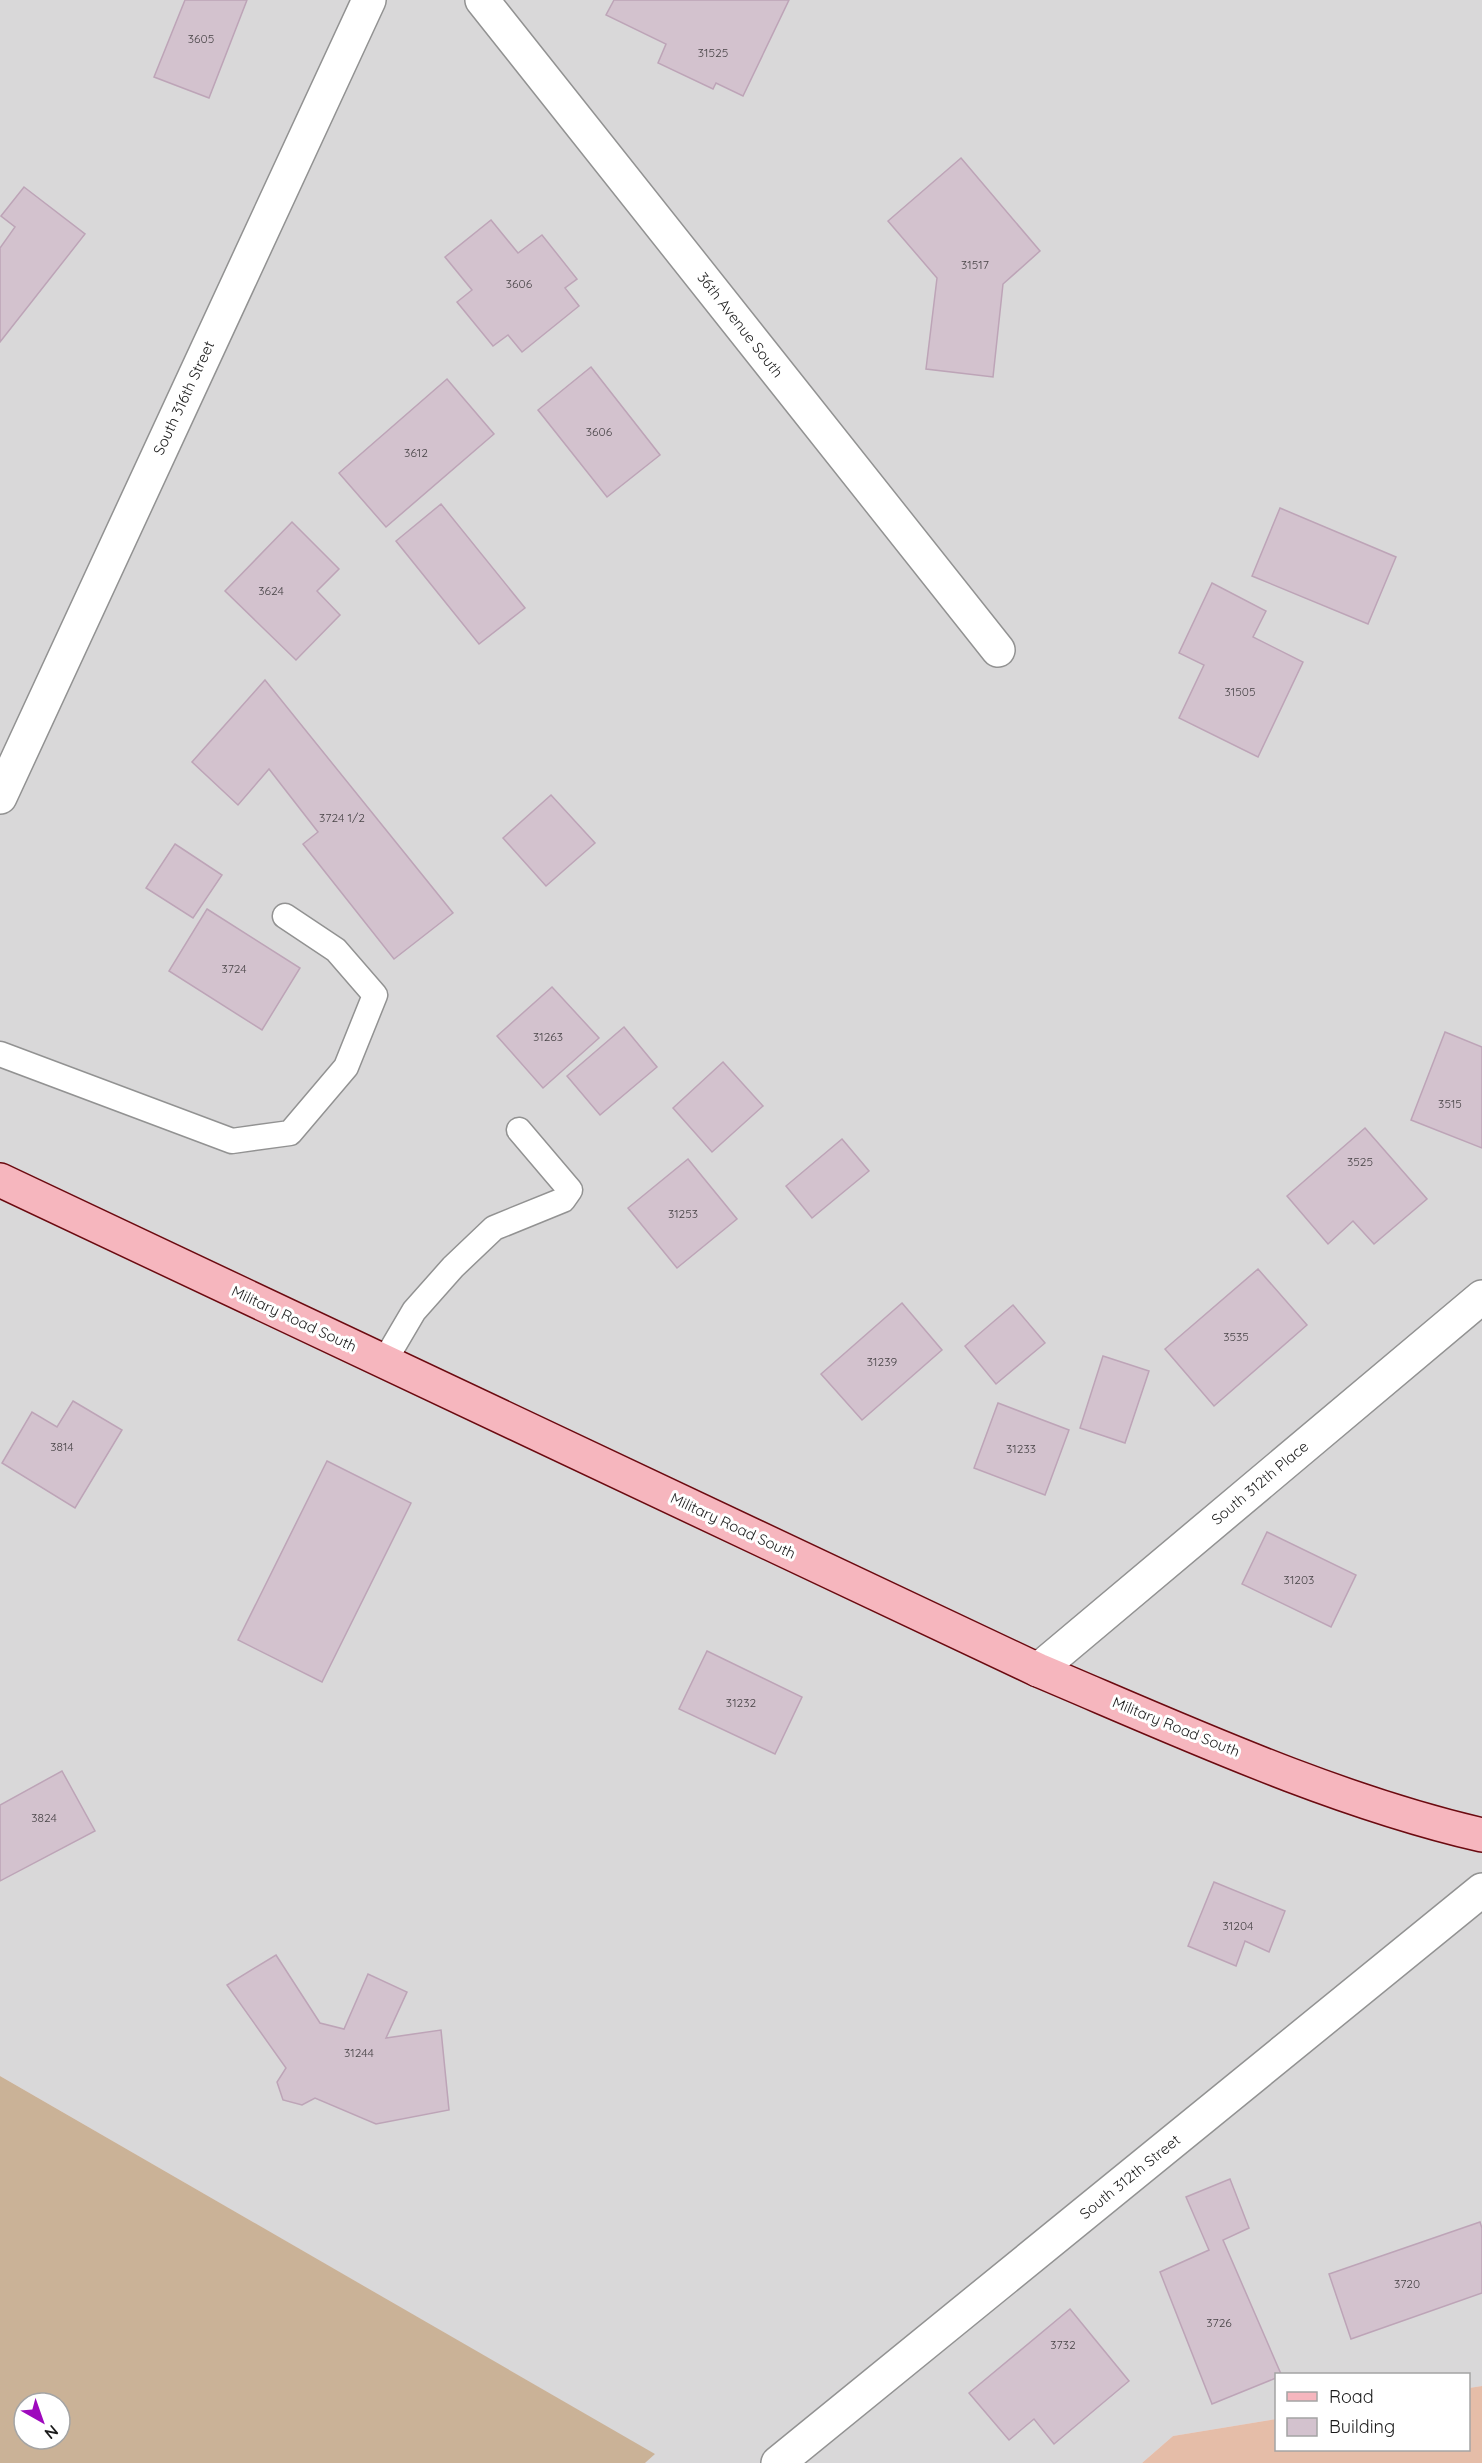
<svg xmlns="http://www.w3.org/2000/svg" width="1482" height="2463" font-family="Quicksand,sans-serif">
	<rect width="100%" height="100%" fill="#ece1e7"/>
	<!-- residential -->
	<polygon fill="#d9d8d9" points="0,0 1482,0 1482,2386 1469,2388 1468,2374 1276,2374 1276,2419 1173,2436 1142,2463 645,2463 654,2454 0,2076"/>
	<!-- grass -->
	<polygon fill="#e5bda8" points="1482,2386 1482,2463 1142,2463 1173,2436 1276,2419 1276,2450 1468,2450 1469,2388"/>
	<!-- forest -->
	<path fill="#cab297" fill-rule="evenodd" d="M 0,2076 L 655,2454 L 645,2463 L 0,2463 ZM 24,2403 L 60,2403 L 60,2439 L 24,2439 Z"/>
	<!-- building -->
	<g fill="#d3c2ce" stroke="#bda4b7" stroke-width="1.5">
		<polygon points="185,0 247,0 209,98 154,77"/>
		<polygon points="614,0 789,0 743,96 716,83 713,89 658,63 666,44 606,15"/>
		<polygon points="961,158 1040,251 1003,284 993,377 926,369 937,278 888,221"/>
		<polygon points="24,187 85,234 0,342 0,248 15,227 1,216"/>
		<polygon points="491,220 518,253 542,235 577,279 565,288 579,306 522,352 508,335 493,346 457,302 472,290 445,257"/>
		<polygon points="591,367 660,455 607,497 538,410"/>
		<polygon points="447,379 494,434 386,527 339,473"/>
		<polygon points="441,504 525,608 479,644 396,541"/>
		<polygon points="1280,508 1396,557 1368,624 1252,576"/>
		<polygon points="292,522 339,569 317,591 340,615 296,660 225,591"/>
		<polygon points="1212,583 1266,611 1253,637 1303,662 1258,757 1179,718 1204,665 1179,653"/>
		<polygon points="265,680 453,913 394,959 303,844 318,832 269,769 238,805 192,762"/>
		<polygon points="551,795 595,843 546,886 503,838"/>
		<polygon points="175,844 222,875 193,918 146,888"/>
		<polygon points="207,909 300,968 262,1030 169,971"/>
		<polygon points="552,987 599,1038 543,1088 497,1036"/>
		<polygon points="624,1027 657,1067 600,1115 567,1076"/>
		<polygon points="1445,1032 1482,1047 1482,1148 1411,1120"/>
		<polygon points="723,1062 763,1106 712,1152 673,1108"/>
		<polygon points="1365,1128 1427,1199 1374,1244 1353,1221 1328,1244 1287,1196"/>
		<polygon points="842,1139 869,1171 812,1218 786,1186"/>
		<polygon points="688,1159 737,1219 677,1268 628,1208"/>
		<polygon points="1258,1269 1307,1325 1214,1406 1165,1349"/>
		<polygon points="902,1303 942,1350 862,1420 821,1374"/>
		<polygon points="1013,1305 1045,1343 996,1384 965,1346"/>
		<polygon points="1103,1356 1149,1371 1125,1443 1080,1428"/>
		<polygon points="73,1401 122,1430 75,1508 2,1463 32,1412 57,1427"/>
		<polygon points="998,1403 1069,1430 1045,1495 974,1468"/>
		<polygon points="327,1461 411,1503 322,1682 238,1640"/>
		<polygon points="1267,1532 1356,1575 1331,1627 1242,1584"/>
		<polygon points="707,1651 802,1697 775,1754 679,1709"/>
		<polygon points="62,1771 95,1831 0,1881 0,1805"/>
		<polygon points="1214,1882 1285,1911 1269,1952 1245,1941 1236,1966 1188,1946"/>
		<polygon points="276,1955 320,2023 344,2029 368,1974 407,1992 386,2038 441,2030 449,2110 376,2124 315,2098 302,2105 283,2100 277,2082 286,2068 227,1985"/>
		<polygon points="1230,2179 1249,2228 1223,2240 1281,2374 1276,2374 1276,2378 1212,2404 1160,2272 1209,2250 1186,2197"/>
		<polygon points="1480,2222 1482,2228 1482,2293 1351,2339 1329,2274"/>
		<polygon points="1070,2309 1129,2381 1054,2444 1034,2419 1009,2440 969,2393"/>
	</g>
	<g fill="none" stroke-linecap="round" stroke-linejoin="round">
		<defs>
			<g id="service">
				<polyline points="0,1054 232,1141 290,1133 346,1067 375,995 336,950 285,916"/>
				<polyline points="384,1362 414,1311 453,1267 494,1228 563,1200 570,1190 519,1130"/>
			</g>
			<g id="minor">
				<polyline points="482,0 998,650"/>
				<polyline points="0,797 369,0"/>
				<polyline points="1038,1670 1482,1297"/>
				<polyline points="778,2463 1482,1890"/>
			</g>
			<path id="secondary" d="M 0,1180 L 1038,1670 C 1180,1730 1331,1800 1482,1835"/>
		</defs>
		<!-- service casing -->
		<use href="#service" stroke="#929292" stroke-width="27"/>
		<!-- minor casing -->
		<use href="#minor" stroke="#929292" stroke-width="36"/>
		<!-- secondary casing -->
		<use href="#secondary" stroke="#6b0a10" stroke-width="36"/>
		<!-- service -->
		<use href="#service" stroke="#fff" stroke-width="24"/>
		<!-- minor -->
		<use href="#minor" stroke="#fff" stroke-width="33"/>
		<!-- secondary -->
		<use href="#secondary" stroke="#f6b6be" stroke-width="33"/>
	</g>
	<g text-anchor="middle" stroke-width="6" stroke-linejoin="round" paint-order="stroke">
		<!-- number labels -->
		<g font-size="12" fill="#494548">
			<text x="201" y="43">3605</text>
			<text x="713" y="57">31525</text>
			<text x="975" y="269">31517</text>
			<text x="519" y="288">3606</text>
			<text x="599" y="436">3606</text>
			<text x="416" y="457">3612</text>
			<text x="271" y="595">3624</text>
			<text x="1240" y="696">31505</text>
			<text x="342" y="822">3724 1/2</text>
			<text x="234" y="973">3724</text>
			<text x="548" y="1041">31263</text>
			<text x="1450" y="1108">3515</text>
			<text x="1360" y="1166">3525</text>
			<text x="683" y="1218">31253</text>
			<text x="1236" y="1341">3535</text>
			<text x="882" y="1366">31239</text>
			<text x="62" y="1451">3814</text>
			<text x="1021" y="1453">31233</text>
			<text x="1299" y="1584">31203</text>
			<text x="741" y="1707">31232</text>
			<text x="44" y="1822">3824</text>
			<text x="1238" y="1930">31204</text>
			<text x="359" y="2057">31244</text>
			<text x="1407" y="2288">3720</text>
			<text x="1219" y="2327">3726</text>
			<text x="1063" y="2349">3732</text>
		</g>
		<!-- street labels -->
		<g font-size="15" fill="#1b1b1b" stroke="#fff">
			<text transform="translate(740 325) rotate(52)" y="5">36th Avenue South</text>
			<text transform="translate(184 398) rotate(-65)" y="5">South 316th Street</text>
			<text transform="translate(294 1319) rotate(25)" y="5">Military Road South</text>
			<text transform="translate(1260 1483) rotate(-40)" y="5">South 312th Place</text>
			<text transform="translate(733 1526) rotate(25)" y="5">Military Road South</text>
			<text transform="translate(1176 1727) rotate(22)" y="5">Military Road South</text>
			<text transform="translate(1130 2177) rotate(-39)" y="5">South 312th Street</text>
		</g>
	</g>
	<!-- legend -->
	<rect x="1275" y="2373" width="195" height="78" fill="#ffffff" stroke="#a4a4a4" stroke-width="1.5"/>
	<rect x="1287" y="2392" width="30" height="9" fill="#f6b6be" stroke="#a4a4a4" stroke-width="1.5"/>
	<text x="1329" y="2403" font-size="18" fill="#1b1b1b">Road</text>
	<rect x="1287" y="2418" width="30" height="18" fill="#d3c2ce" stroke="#a4a4a4" stroke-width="1.5"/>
	<text x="1329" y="2433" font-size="18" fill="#1b1b1b">Building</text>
	<!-- north arrow -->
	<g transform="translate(42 2421) rotate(140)"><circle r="28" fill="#ffffff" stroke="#a4a4a4" stroke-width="1.5"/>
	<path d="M0-4.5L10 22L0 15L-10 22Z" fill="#9e09bd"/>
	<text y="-9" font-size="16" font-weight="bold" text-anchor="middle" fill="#1b1b1b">N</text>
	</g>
</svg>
